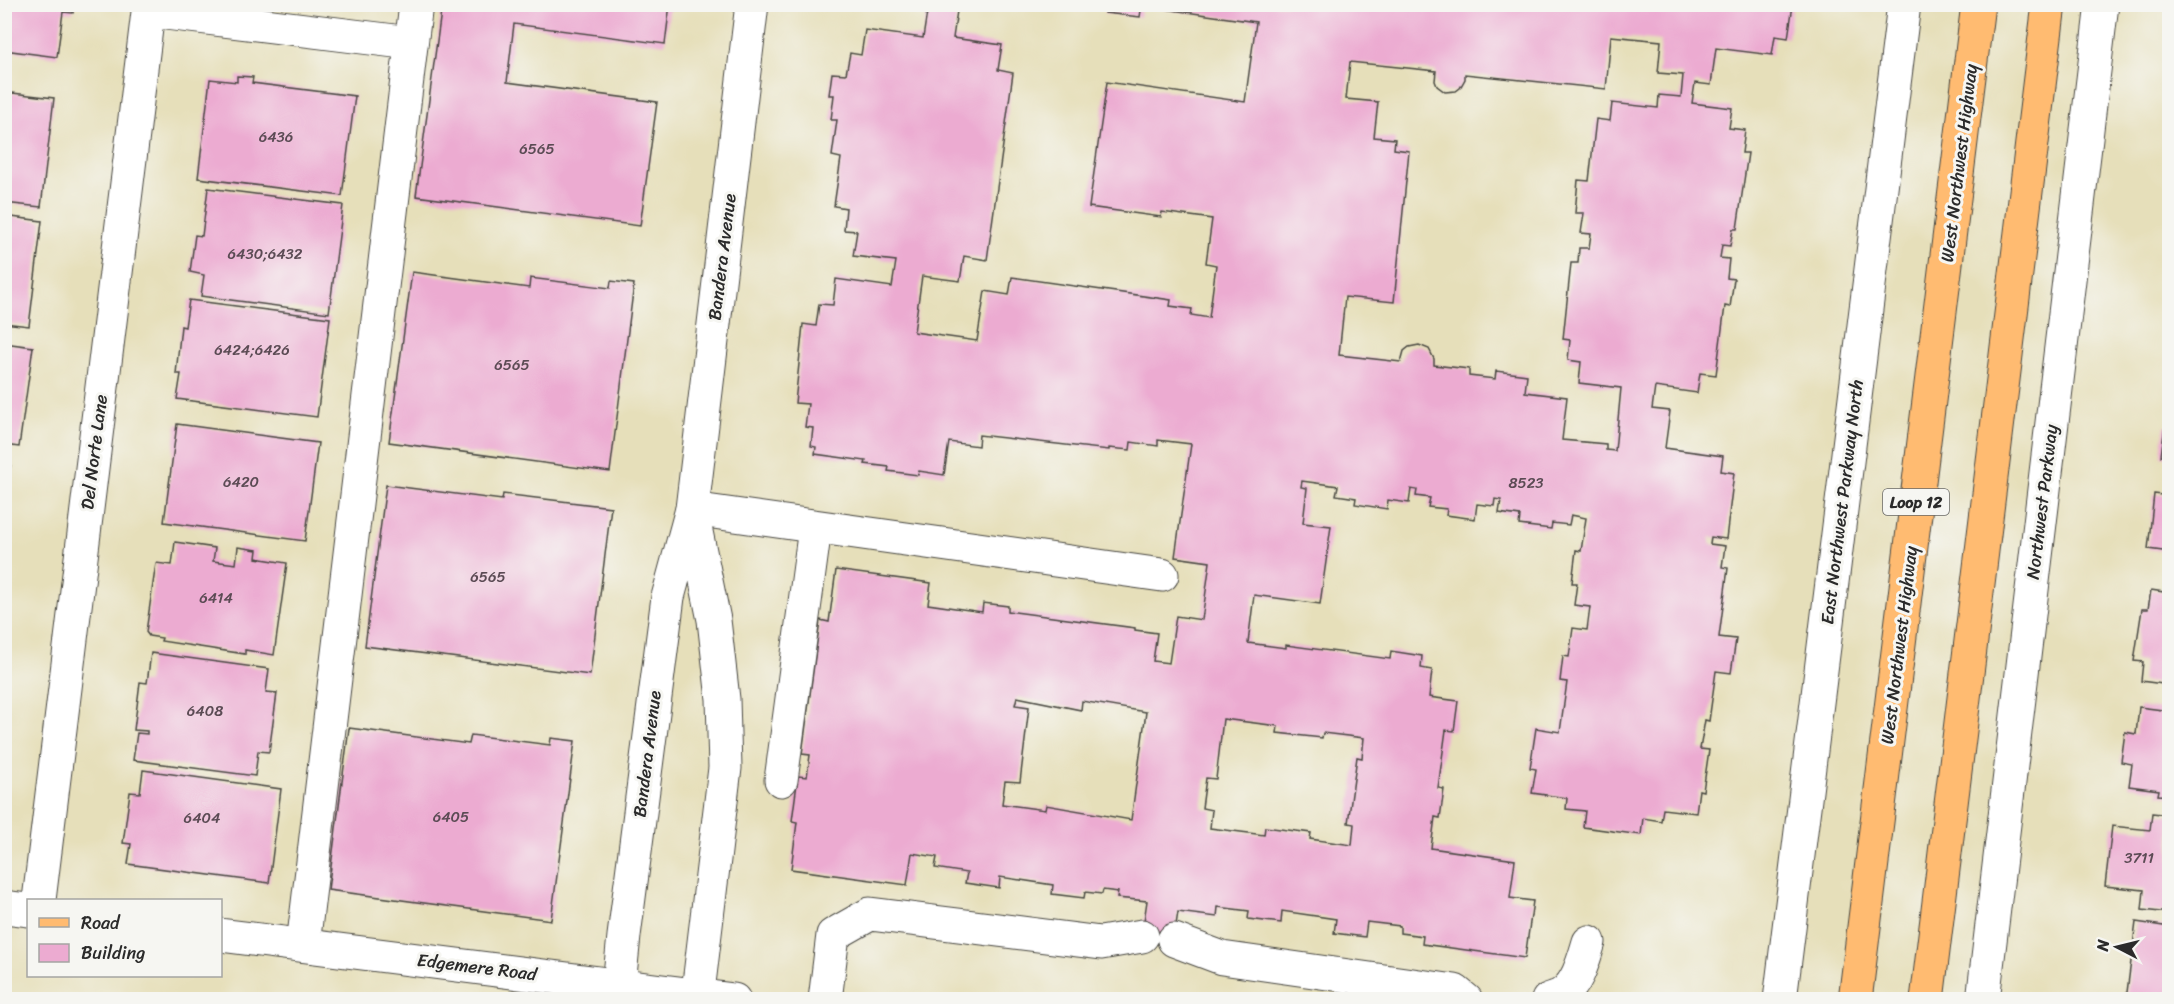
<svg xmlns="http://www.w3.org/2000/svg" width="2174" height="1004" font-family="Sriracha,sans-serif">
	<rect width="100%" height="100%" fill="#f6f6f2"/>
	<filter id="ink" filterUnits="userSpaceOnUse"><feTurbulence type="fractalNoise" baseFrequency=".0167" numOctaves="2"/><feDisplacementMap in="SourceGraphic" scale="12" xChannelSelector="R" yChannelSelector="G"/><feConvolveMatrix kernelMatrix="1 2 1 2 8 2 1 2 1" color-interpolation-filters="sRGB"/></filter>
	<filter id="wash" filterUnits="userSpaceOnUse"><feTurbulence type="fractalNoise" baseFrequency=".008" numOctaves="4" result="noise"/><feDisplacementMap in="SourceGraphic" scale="24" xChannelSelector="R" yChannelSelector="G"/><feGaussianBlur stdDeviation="1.35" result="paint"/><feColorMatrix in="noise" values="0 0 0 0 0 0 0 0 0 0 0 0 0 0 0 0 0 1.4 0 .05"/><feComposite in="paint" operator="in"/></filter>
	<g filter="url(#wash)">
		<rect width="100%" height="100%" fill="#e6dfba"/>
		<g id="blocks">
			<!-- building -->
			<g fill="#ecabd1" fill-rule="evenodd">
				<polygon points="4,4 74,4 73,13 63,12 57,57 4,50"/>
				<polygon points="442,4 670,4 665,44 514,24 507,82 657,102 640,226 416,196"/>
				<path d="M 886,4 L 958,4 L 953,38 L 1002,45 L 998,70 L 1013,73 L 987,260 L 964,256 L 960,281 L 922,276 L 914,332 L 977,341 L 985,291 L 1009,295 L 1012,277 L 1171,300 L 1170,306 L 1192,309 L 1191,315 L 1209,318 L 1216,265 L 1206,263 L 1212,219 L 1162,212 L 1161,217 L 1089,207 L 1107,82 L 1245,102 L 1256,22 L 1157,8 L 1158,5 L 1793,5 L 1788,38 L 1775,36 L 1772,55 L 1716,48 L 1711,85 L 1695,83 L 1692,103 L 1732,108 L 1729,128 L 1745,130 L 1742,153 L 1748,153 L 1737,229 L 1733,229 L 1730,246 L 1722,245 L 1720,258 L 1729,259 L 1727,278 L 1734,279 L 1730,307 L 1725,306 L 1716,375 L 1700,373 L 1697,393 L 1655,387 L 1652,409 L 1670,411 L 1665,448 L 1723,456 L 1721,471 L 1734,473 L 1726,539 L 1711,537 L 1710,544 L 1725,546 L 1722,567 L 1728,568 L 1719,637 L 1736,639 L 1731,673 L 1716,671 L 1709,721 L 1705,720 L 1700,749 L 1709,750 L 1703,791 L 1699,790 L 1696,813 L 1663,809 L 1661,821 L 1643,818 L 1641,835 L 1583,827 L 1585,811 L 1566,809 L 1567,798 L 1532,793 L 1536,769 L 1530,768 L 1536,728 L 1560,732 L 1567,682 L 1560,681 L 1563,656 L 1569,657 L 1573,628 L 1587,630 L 1590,607 L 1574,605 L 1577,583 L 1572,583 L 1576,550 L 1581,551 L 1586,518 L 1571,515 L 1569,525 L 1552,523 L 1551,529 L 1519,525 L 1520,516 L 1499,513 L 1501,500 L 1495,499 L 1494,506 L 1477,504 L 1475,519 L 1446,515 L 1447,509 L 1428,507 L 1430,498 L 1416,496 L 1417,490 L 1411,489 L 1409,503 L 1388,500 L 1387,509 L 1355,504 L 1356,498 L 1336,495 L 1338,486 L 1302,481 L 1301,487 L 1307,488 L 1303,523 L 1331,526 L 1320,604 L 1254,595 L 1248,643 L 1286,648 L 1286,645 L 1390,659 L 1391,651 L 1422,656 L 1421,668 L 1432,670 L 1429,697 L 1458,701 L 1454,731 L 1446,730 L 1438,788 L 1444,789 L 1440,818 L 1435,817 L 1431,848 L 1515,860 L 1510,898 L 1533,901 L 1525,958 L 1422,944 L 1423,936 L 1400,933 L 1400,926 L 1367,922 L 1365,937 L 1334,933 L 1336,919 L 1282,911 L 1281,923 L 1248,919 L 1249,911 L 1218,907 L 1217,917 L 1178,912 L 1173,945 L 1141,941 L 1147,901 L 1117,898 L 1118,892 L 1103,890 L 1102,894 L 1085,892 L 1084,898 L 1052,894 L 1053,885 L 1000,877 L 999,888 L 965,883 L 967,873 L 935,868 L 937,857 L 912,853 L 907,885 L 791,869 L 797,822 L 792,821 L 798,776 L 807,777 L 810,755 L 802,754 L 820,620 L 829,622 L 836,570 L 931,583 L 928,604 L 982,612 L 983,603 L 1008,606 L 1008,611 L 1135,628 L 1135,630 L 1157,633 L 1153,661 L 1169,663 L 1176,616 L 1202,620 L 1210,562 L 1175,557 L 1191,444 L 1158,440 L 1158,446 L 1131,442 L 1130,450 L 1109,448 L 1109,450 L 979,435 L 978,446 L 949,442 L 944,475 L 919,471 L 918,475 L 888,471 L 889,467 L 865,464 L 866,461 L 815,454 L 816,447 L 811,446 L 813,428 L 805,427 L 808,404 L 795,403 L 803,324 L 816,326 L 819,304 L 833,305 L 836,279 L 892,287 L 896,261 L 853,256 L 857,231 L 844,230 L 846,208 L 834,206 L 841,158 L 832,156 L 837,120 L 831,120 L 834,95 L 829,95 L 832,73 L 846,74 L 850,53 L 861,55 L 865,30 L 923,38 L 927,12 ZM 1611,36 L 1661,41 L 1658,73 L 1683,75 L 1681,97 L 1659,95 L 1658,108 L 1612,103 L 1610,121 L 1596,119 L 1589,181 L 1578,180 L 1575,213 L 1584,213 L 1581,233 L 1591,234 L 1589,248 L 1579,248 L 1578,263 L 1571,263 L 1563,339 L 1570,340 L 1568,360 L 1581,362 L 1579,383 L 1621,388 L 1615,451 L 1606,450 L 1606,444 L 1562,440 L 1567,397 L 1525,392 L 1527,375 L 1496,371 L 1495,379 L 1469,376 L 1469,369 L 1434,365 L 1434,359 L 1429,349 L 1419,345 L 1409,347 L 1404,351 L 1401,362 L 1339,355 L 1345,297 L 1394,302 L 1409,151 L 1394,149 L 1395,139 L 1374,137 L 1378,102 L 1346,99 L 1350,62 L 1436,71 L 1435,81 L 1437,86 L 1445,92 L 1456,91 L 1460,88 L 1465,79 L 1465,74 L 1606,89 ZM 1017,697 L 1081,710 L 1082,701 L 1146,712 L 1131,820 L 1046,805 L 1045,810 L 1002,804 L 1005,781 L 1020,782 L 1029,707 L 1015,705 ZM 1223,719 L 1278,726 L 1277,733 L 1322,738 L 1323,733 L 1364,738 L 1362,758 L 1357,757 L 1348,823 L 1354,824 L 1352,845 L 1310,839 L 1311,833 L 1265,827 L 1264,835 L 1210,828 L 1212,810 L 1202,808 L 1206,778 L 1216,779 Z"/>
				<polygon points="1106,4 1142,4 1140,17 1105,13"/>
				<polygon points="237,76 253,77 252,83 355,96 342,196 198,178 210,79 237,82"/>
				<polygon points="4,92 54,98 41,207 4,203"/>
				<polygon points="208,188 343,205 329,313 201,296 204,275 190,272 195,235 202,236"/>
				<polygon points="4,216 42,221 29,326 4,323"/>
				<polygon points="412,272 529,288 530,278 610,288 611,281 634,284 610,472 389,442"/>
				<polygon points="189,300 330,318 317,417 177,399 181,374 176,374 181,326 185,327"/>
				<polygon points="4,343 33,347 19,447 4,445"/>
				<polygon points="177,424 318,443 305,541 164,522"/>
				<polygon points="2165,426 2170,427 2170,457 2161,456"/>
				<polygon points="4,462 11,462 6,502 4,502"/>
				<polygon points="386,485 502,500 503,494 611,507 590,675 365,646"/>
				<polygon points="2154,494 2170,496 2170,552 2148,549"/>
				<polygon points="175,542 215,548 213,561 236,564 238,547 257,550 256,558 287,563 274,655 245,650 245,654 161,641 162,638 149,636 146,632 156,563 172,565"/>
				<polygon points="2151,590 2170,593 2170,685 2141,681 2143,662 2134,661 2142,609 2148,609"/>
				<polygon points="151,653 269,669 266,692 277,693 269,752 258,751 255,776 133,760 137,733 147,734 147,731 134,730 140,682 147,683"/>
				<polygon points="2139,707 2170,711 2170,796 2158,795 2159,790 2129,786 2132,764 2121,762 2125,732 2136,734"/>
				<polygon points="349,728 469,744 471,735 550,745 551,738 575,741 551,920 328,890"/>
				<polygon points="143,770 281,789 269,883 128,864 131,844 123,843 130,792 140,793"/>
				<polygon points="2152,813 2170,815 2170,913 2142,910 2144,890 2105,886 2112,826 2150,830"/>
				<polygon points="2136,922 2170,927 2170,1000 2126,1000"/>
			</g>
		</g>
	</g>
	<g filter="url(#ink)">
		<use href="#blocks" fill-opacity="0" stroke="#474640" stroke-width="1.5"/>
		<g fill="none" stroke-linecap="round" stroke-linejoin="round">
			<defs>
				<g id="minor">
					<polyline points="149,11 411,43"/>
					<polyline points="692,509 1162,575"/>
					<polyline points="693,517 714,620 723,699 725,768 697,1000"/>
					<polyline points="781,780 815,528"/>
					<polyline points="39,900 149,4"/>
					<polyline points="4,907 28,910"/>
					<polyline points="220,935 734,1000"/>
					<polyline points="1174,940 1222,958 1455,991 1466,1000"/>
					<polyline points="303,945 416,4"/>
					<polyline points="626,1000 619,985 624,936 668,597 692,509 752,4"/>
					<polyline points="825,1000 833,935 870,914 1101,943 1142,936"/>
					<path d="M 1548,1000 C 1552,998 1558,997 1562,994 C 1578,984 1584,958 1589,942"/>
					<polyline points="1780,1000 1904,4"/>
					<polyline points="1983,1000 2102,4"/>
				</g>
				<g id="major">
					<polyline points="1855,1000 1978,4"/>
					<polyline points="1927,1000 2049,4"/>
				</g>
			</defs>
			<!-- minor casing -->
			<use href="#minor" stroke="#474640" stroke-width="35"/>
			<!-- major casing -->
			<use href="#major" stroke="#474640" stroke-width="35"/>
			<!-- minor -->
			<use href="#minor" stroke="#fff" stroke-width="33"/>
			<!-- major -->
			<use href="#major" stroke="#ffbb71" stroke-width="33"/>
		</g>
	</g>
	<g text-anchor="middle" stroke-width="6" stroke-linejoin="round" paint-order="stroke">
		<!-- number labels -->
		<g font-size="15" fill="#5b4b54">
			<text x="276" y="142">6436</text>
			<text x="537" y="154">6565</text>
			<text x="265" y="259">6430;6432</text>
			<text x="252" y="355">6424;6426</text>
			<text x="512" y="370">6565</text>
			<text x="241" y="487">6420</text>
			<text x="1526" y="488">8523</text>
			<text x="488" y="582">6565</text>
			<text x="216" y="603">6414</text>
			<text x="205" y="716">6408</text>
			<text x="451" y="822">6405</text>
			<text x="202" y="823">6404</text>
			<text x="2139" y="863">3711</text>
		</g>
		<!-- shield labels -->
		<rect fill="#f6f6f2" stroke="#686867" stroke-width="1.5" x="1883" y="489" width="66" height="26" rx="4.5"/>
		<g font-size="16" font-weight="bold" fill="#2b2b2b">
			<text x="1916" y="508">Loop 12</text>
		</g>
		<!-- street labels -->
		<g font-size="18" fill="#2b2b2b" stroke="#f6f6f2">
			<text transform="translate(1959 163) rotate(-83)" y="6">West Northwest Highway</text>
			<text transform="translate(722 257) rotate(-83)" y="6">Bandera Avenue</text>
			<text transform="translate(94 452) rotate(-83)" y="6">Del Norte Lane</text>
			<text transform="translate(1842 502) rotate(-83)" y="6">East Northwest Parkway North</text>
			<text transform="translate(2042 502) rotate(-83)" y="6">Northwest Parkway</text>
			<text transform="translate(1899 645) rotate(-83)" y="6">West Northwest Highway</text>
			<text transform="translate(647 754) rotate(-83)" y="6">Bandera Avenue</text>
			<text transform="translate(477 967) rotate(7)" y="6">Edgemere Road</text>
		</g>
	</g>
	<!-- margin -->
	<rect width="2174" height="1004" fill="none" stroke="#f6f6f2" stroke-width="24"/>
	<!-- legend -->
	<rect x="27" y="899" width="195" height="78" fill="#f6f6f2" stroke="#a5a5a2" stroke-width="1.5"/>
	<rect x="39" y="918" width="30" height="9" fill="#ffbb71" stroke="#a5a5a2" stroke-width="1.5"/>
	<text x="81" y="929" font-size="18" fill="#2b2b2b">Road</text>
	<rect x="39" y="944" width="30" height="18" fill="#ecabd1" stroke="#a5a5a2" stroke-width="1.5"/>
	<text x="81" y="959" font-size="18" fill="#2b2b2b">Building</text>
	<!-- north arrow -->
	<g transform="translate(2117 947) rotate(277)" stroke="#f6f6f2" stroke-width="4.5" paint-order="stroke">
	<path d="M0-4.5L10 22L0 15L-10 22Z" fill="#2b2b2b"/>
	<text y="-9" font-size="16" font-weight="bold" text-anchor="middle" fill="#2b2b2b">N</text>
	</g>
</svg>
